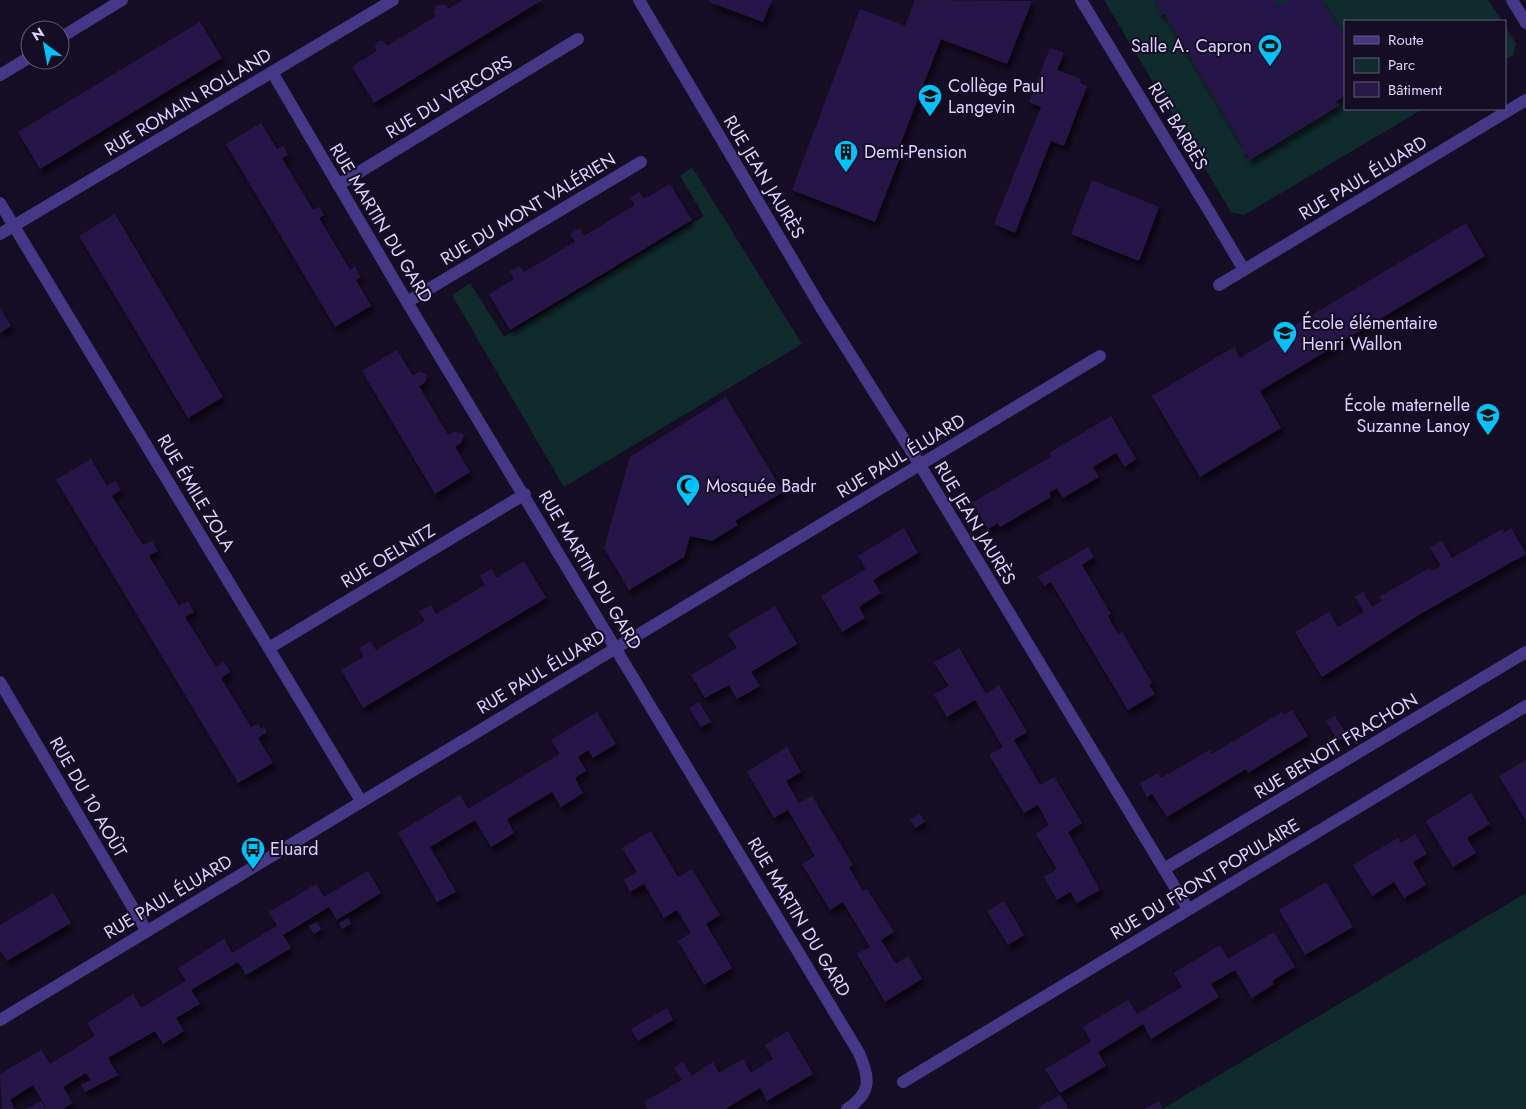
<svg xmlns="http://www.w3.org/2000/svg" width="1526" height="1109" font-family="Jost,sans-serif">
	<defs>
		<filter id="shadow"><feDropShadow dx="3" dy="5.5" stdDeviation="2.5" flood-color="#0009"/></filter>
	</defs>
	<rect width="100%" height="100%" fill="#140d24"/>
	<!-- green -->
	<g fill="#102b2e">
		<polygon points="1104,0 1488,0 1502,21 1345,21 1345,109 1423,109 1244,215 1231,212"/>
		<polygon points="1505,26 1516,44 1513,55 1505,60"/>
		<polygon points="692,167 802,344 564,487 452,295 470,283 504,337 704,216 680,176"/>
		<polygon points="1526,893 1526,1109 1162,1109"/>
	</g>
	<!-- building -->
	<g fill="#281946" filter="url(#shadow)">
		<polygon points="463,0 542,0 374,103 352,67 377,51 375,47 378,41 383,41 387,46 436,16 434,12 436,5 445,5 448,9"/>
		<polygon points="709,0 772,0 763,22 709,2"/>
		<polygon points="915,0 1032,1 1007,64 941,39 897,153 901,155 875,222 792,190 860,9 905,26"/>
		<polygon points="1152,0 1275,0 1278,6 1288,0 1322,0 1345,38 1345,95 1336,102 1340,105 1248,161 1247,158 1249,157 1247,153 1244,154 1241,148 1243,147 1164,13 1161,15 1157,9 1160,7 1157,2 1154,3"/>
		<polygon points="200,22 222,58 40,169 18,132"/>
		<polygon points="1050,48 1064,53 1057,70 1081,79 1080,83 1087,86 1064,146 1051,141 1015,233 994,224 1041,107 1029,102"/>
		<polygon points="261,123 277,149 283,146 288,155 282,158 313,210 319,207 324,215 319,218 350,270 355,267 361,277 356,280 371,306 335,327 226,144"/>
		<polygon points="1092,180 1159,207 1139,261 1071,234"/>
		<polygon points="670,184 692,220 510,330 489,294 514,279 510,271 519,266 524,272 575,242 570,234 580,228 584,236 635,205 630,198 639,192 644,199"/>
		<polygon points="115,214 223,397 188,418 79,236"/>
		<polygon points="1466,223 1485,256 1260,391 1281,428 1200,477 1152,396 1234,347 1240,358"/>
		<polygon points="0,308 11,326 0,333"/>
		<polygon points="397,350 413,376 419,372 427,375 425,383 419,386 448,435 454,432 462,433 464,436 461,443 455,447 470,472 435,494 362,371"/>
		<polygon points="726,397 783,492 735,521 738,525 712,541 690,536 684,557 629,590 604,548 630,457"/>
		<polygon points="1111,416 1136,459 1125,467 1116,453 1093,467 1099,477 1063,498 1057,488 1049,493 1051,497 1000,527 998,523 988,529 972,503 1052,456 1049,453"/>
		<polygon points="91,459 107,486 115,481 121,490 112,496 143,545 152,541 158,551 149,556 179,606 188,601 194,612 185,617 216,667 224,662 230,672 221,678 251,727 258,724 261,729 264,727 267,732 258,738 273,763 238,783 56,480"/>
		<polygon points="904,528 918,553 873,580 881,593 859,607 865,618 842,632 821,596 866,569 858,556"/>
		<polygon points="1511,528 1526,554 1422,613 1322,677 1295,632 1329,612 1338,627 1364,612 1355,597 1363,592 1372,607 1382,601 1379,597 1430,568 1432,571 1441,566 1430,548 1442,541 1452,558 1502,529 1504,533"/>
		<polygon points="1088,547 1094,557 1082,565 1111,614 1108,616 1113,626 1119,634 1122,632 1152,683 1149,685 1155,694 1128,710 1051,582 1044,586 1038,576"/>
		<polygon points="524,561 546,598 363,708 341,670 364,657 359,648 370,641 376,650 425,621 419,611 431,605 436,614 485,585 480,576 491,569 497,578"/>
		<polygon points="775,606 797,644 751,672 760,686 737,699 729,685 705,698 691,675 737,648 728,634"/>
		<polygon points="959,648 986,694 999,685 1027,732 1014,740 1040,785 1054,777 1082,823 1068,832 1100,890 1077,903 1070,892 1057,900 1044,877 1057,869 1036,834 1049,825 1038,805 1024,813 989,755 1003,747 975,700 947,717 934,695 949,686 934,663"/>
		<polygon points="699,702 711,722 701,727 689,708"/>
		<polygon points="1292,710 1308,736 1248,773 1246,769 1167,817 1152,794 1147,797 1140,783 1158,773 1161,778 1210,750 1212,754 1282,712 1284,715"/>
		<polygon points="597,712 616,744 593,758 588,750 578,757 586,771 575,778 583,793 561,807 552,792 507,819 514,833 491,847 475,820 430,847 456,892 437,902 398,833 460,795 468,809 560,754 551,740"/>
		<polygon points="1335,716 1347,736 1338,741 1326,721"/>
		<polygon points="787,747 801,772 786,781 799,803 812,796 853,865 849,867 863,891 867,889 894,932 881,940 896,964 908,956 922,979 885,1002 857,954 870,947 843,902 830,910 802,864 815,856 788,810 774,818 747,772"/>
		<polygon points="1526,760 1526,821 1499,776"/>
		<polygon points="1471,793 1490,824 1467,838 1476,853 1453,867 1426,821"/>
		<polygon points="920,814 925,822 915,828 910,819"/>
		<polygon points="651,831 678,877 692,869 720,915 706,924 732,968 704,985 678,941 691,933 677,910 664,918 644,884 630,892 624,880 637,872 622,848"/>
		<polygon points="1415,834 1427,854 1413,862 1426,885 1404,898 1394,882 1372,896 1353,865 1398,838 1401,843"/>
		<polygon points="368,871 381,893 337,920 329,907 283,935 291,948 246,975 238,962 191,990 200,1004 176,1018 184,1031 163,1044 155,1031 108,1058 118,1075 85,1092 81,1085 91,1080 86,1073 63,1087 73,1103 63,1109 47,1109 33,1085 10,1100 15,1109 2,1109 0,1074 41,1050 50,1064 95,1036 87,1023 133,994 141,1008 186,981 178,968 224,939 232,953 277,926 269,912 293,898 316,884 324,897"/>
		<polygon points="1326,882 1353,927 1305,955 1279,910"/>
		<polygon points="53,893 71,923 7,961 0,950 0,925"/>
		<polygon points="1004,901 1024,935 1008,945 987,911"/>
		<polygon points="348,918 351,924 342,929 339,923"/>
		<polygon points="317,922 321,929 314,934 309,926"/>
		<polygon points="1274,932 1295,967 1272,981 1274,984 1252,998 1235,970 1211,984 1219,997 1151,1039 1143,1024 1121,1038 1098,1052 1106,1066 1060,1093 1045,1069 1091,1042 1083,1027 1128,1000 1137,1014 1182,987 1174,973 1220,945 1228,959"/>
		<polygon points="667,1008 673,1020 638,1041 631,1029"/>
		<polygon points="788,1031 813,1074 767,1101 760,1088 725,1109 648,1109 644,1102 682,1080 674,1068 683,1062 692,1076 713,1062 719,1073 743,1059 751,1073 773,1059 765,1045"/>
		<polygon points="1060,1095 1069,1109 1036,1109"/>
		<polygon points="41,1101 46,1109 27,1109"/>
		<polygon points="1159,1101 1163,1109 1145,1109"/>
	</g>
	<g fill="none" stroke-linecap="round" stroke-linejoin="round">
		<!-- lane -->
		<polyline stroke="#443785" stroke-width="12" points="1081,0 1215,221"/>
		<!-- street -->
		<g stroke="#443785" stroke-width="12">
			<polyline points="639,0 820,306 920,465 1188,909"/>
			<polyline points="1512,0 1526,23"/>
			<polyline points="60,38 122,0"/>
			<path d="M 272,72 L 407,302 L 859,1053 C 870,1078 872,1093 847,1109"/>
			<polyline points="0,75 30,57"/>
			<polyline points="338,185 578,39"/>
			<polyline points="0,203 361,801"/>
			<polyline points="1215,221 1244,270"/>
			<polyline points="0,234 393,0"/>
			<polyline points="1219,285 1526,100"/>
			<polyline points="407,302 641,162"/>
			<polyline points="269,648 525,494"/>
			<polyline points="0,682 146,930"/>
			<polyline points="1164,869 1526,652"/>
			<polyline points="0,1020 1100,356"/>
			<polyline points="903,1082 1526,706"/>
		</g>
	</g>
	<!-- icons -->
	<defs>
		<symbol id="stadium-pin" viewBox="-11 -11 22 30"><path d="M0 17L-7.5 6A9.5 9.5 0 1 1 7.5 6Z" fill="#00c1fc" stroke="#140d24"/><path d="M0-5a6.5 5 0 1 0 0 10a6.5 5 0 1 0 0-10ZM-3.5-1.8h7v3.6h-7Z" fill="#111"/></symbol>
		<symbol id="school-pin" viewBox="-11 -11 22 30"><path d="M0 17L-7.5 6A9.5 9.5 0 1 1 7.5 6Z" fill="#00c1fc" stroke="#140d24"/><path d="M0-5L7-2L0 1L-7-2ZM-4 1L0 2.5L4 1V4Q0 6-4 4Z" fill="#111"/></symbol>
		<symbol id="building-pin" viewBox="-11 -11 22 30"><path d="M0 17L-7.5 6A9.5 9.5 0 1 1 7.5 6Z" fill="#00c1fc" stroke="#140d24"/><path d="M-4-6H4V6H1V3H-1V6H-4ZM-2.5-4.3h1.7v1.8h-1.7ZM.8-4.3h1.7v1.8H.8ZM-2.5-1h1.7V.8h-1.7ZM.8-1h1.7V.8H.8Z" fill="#111"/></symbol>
		<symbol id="mosque-pin" viewBox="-11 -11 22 30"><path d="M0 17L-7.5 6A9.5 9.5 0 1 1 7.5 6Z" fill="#00c1fc" stroke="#140d24"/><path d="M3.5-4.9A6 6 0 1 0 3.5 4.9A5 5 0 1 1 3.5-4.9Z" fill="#111"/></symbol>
		<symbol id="bus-pin" viewBox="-11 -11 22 30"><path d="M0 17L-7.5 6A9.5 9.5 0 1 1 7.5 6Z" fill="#00c1fc" stroke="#140d24"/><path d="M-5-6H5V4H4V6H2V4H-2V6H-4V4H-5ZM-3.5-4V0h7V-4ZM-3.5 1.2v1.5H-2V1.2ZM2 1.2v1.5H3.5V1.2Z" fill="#111"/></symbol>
	</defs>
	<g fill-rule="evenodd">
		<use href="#stadium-pin" x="1256" y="32" width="28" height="38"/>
		<use href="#school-pin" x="916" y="82" width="28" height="38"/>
		<use href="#building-pin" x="832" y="138" width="28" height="38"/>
		<use href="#school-pin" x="1271" y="319" width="28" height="38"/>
		<use href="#school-pin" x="1474" y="401" width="28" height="38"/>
		<use href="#mosque-pin" x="674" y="472" width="28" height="38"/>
		<use href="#bus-pin" x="239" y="835" width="28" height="38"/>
	</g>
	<g text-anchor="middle" stroke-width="4" stroke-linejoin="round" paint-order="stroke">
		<!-- poi labels -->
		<g font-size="18" fill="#dcd1ff" stroke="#140d24" text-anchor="start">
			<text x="1252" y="52" text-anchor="end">Salle A. Capron</text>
			<text x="948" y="92">Collège Paul<tspan x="948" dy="21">Langevin</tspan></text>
			<text x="864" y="158">Demi-Pension</text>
			<text x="1302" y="329">École élémentaire<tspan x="1302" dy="21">Henri Wallon</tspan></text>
			<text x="1470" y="411" text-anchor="end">École maternelle<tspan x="1470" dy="21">Suzanne Lanoy</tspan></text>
			<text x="706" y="492">Mosquée Badr</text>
			<text x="270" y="855">Eluard</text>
		</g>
		<!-- street labels -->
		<g font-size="18" fill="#dcd1ff" stroke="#140d24">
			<text transform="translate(449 97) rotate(-31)" y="6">RUE DU VERCORS</text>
			<text transform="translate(188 102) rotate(-31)" y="6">RUE ROMAIN ROLLAND</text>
			<text transform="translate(1178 126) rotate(59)" y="6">RUE BARBÈS</text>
			<text transform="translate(764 177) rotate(59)" y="6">RUE JEAN JAURÈS</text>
			<text transform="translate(1363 178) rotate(-31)" y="6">RUE PAUL ÉLUARD</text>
			<text transform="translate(528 209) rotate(-31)" y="6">RUE DU MONT VALÉRIEN</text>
			<text transform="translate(381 223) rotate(59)" y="6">RUE MARTIN DU GARD</text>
			<text transform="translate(901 456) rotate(-31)" y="6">RUE PAUL ÉLUARD</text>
			<text transform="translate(196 493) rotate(59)" y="6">RUE ÉMILE ZOLA</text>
			<text transform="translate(975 523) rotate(59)" y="6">RUE JEAN JAURÈS</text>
			<text transform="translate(388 556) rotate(-31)" y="6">RUE OELNITZ</text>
			<text transform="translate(590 570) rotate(59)" y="6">RUE MARTIN DU GARD</text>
			<text transform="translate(541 672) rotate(-31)" y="6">RUE PAUL ÉLUARD</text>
			<text transform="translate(1336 746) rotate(-31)" y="6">RUE BENOIT FRACHON</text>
			<text transform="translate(88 797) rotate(60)" y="6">RUE DU 10 AOÛT</text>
			<text transform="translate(1205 879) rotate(-31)" y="6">RUE DU FRONT POPULAIRE</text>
			<text transform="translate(168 897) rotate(-31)" y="6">RUE PAUL ÉLUARD</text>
			<text transform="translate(799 917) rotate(59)" y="6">RUE MARTIN DU GARD</text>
		</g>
	</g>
	<!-- legend -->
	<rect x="1344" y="20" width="162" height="90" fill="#140d24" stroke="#645b7c"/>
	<rect x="1354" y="36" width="25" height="8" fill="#443785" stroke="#645b7c"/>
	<text x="1388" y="45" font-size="15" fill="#dcd1ff">Route</text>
	<rect x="1354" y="58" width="25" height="15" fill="#102b2e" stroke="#645b7c"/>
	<text x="1388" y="70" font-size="15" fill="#dcd1ff">Parc</text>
	<rect x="1354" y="82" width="25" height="15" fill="#281946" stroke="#645b7c"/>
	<text x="1388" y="95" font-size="15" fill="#dcd1ff">Bâtiment</text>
	<!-- north arrow -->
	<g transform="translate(45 45) rotate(328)"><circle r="24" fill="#140d24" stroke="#645b7c"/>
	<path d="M0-4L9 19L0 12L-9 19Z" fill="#00c1fc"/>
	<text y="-8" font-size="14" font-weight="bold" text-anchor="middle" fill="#dcd1ff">N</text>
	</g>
</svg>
